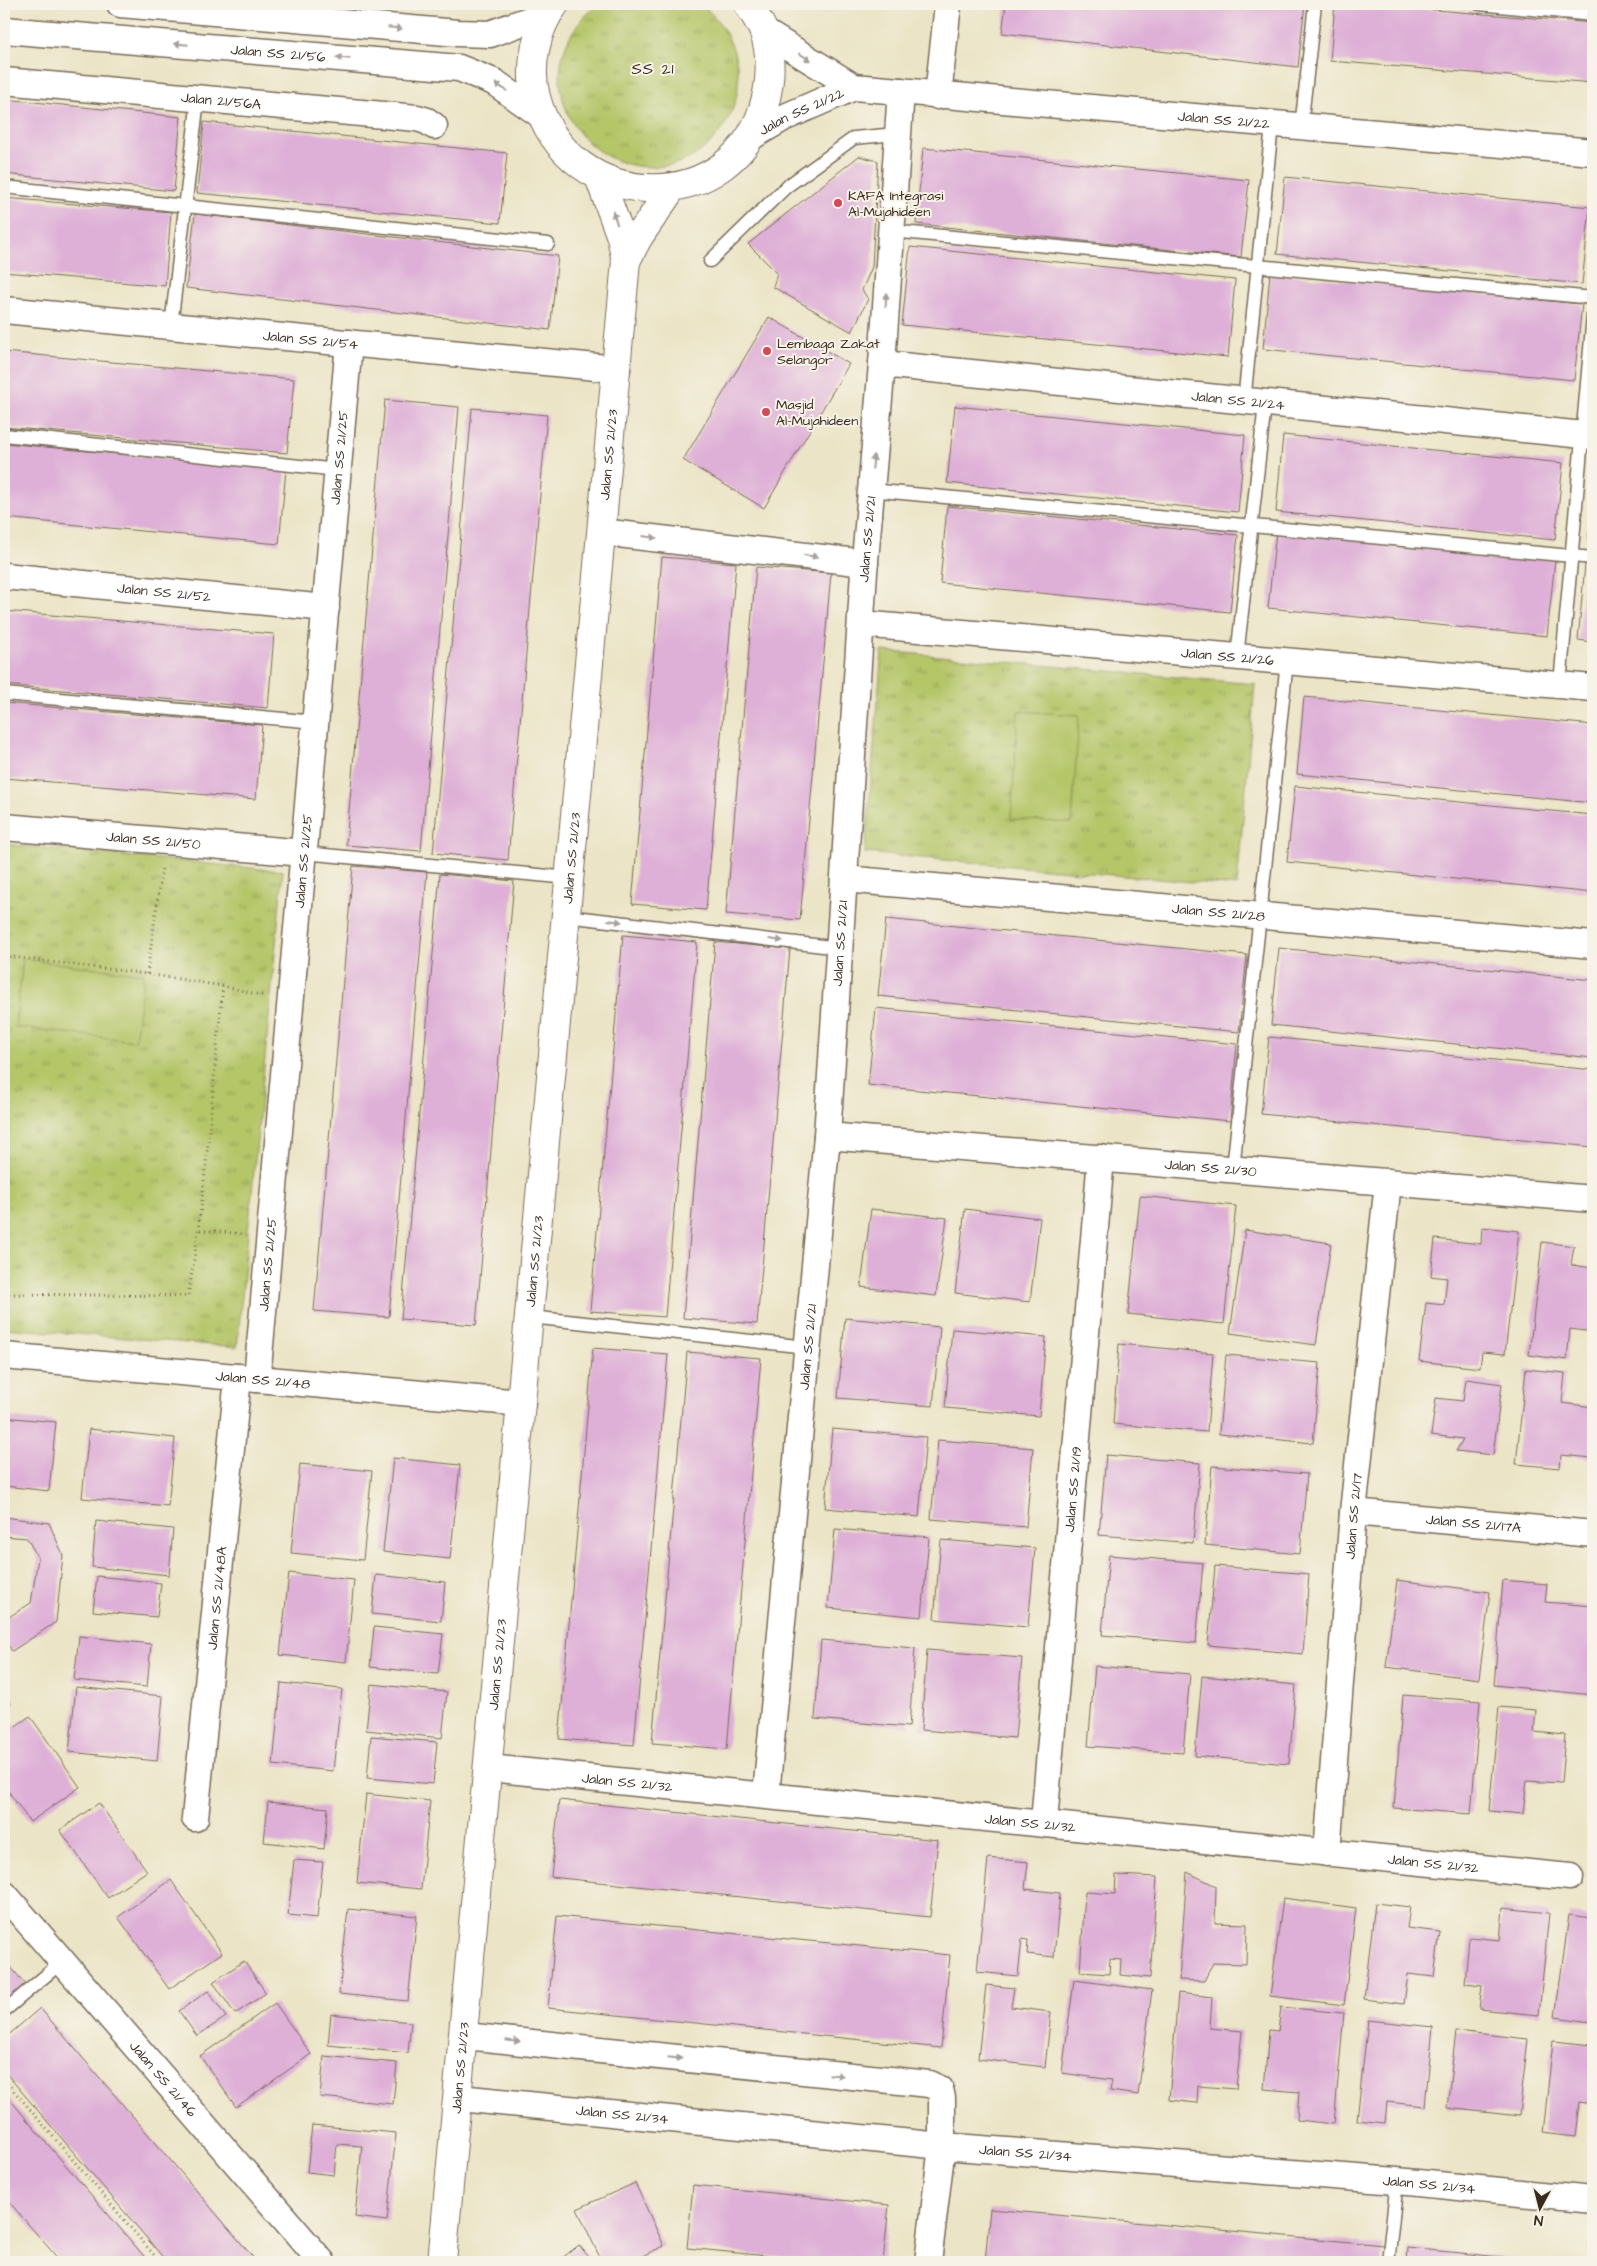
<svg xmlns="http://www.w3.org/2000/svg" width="1597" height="2266" font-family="'Architects Daughter',sans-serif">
	<defs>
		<pattern id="grass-tufts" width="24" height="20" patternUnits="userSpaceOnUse" patternTransform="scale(1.25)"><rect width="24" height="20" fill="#b5c669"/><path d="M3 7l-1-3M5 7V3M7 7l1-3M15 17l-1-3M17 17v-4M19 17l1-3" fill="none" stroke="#94a156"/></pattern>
	</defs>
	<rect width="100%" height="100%" fill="#f7f3e8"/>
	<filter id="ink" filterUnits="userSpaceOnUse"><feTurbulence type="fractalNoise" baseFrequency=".02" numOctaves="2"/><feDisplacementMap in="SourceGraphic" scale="10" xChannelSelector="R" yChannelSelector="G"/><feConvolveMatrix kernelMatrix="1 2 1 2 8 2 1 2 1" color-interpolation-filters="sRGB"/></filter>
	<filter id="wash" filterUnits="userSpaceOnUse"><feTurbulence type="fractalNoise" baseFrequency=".0096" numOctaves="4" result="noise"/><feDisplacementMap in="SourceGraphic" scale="20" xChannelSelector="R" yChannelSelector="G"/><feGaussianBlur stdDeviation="1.12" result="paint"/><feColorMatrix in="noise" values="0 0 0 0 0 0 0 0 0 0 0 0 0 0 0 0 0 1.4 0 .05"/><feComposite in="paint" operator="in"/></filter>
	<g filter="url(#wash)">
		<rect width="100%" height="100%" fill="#ebe4c6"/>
		<!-- grass -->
		<g fill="url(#grass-tufts)" stroke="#787844">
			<path d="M 600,4 C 625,4 650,4 675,4 C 682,4 692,2 698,4 C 705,6 716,18 720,24 C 743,57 745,96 722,129 C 705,153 681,167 652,167 C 563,167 525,55 600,4 Z"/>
			<polygon points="882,651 1255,684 1237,886 865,853"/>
			<polygon points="4,844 283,871 237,1347 4,1328"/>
		</g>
		<!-- pitch -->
		<g fill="#b5c669" stroke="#787844">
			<polygon points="1018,711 1079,715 1072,823 1011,819"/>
			<polygon points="23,959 144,974 135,1041 15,1027"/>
		</g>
		<g id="blocks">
			<!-- building -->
			<g fill="#deafd7">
				<polygon points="1006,4 1305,4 1298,67 1002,33"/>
				<polygon points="1335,4 1364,4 1593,23 1593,83 1330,61"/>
				<polygon points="4,99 181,117 174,191 4,174"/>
				<polygon points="204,122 507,153 500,223 197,193"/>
				<polygon points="923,148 1249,180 1241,257 916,224"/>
				<polygon points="859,156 878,161 872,267 862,290 868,299 852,332 773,287 777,273 748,244"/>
				<polygon points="1285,177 1590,207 1582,284 1277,254"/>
				<polygon points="4,198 171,212 165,286 4,272"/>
				<polygon points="195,214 558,256 550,330 186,288"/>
				<polygon points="910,247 1235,280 1228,357 902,325"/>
				<polygon points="1270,273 1582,304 1574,380 1263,349"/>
				<polygon points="769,317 849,364 764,508 683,460"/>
				<polygon points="4,352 294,379 287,453 4,427"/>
				<polygon points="385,400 459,407 421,851 346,845"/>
				<polygon points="955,406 1245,435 1238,512 947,483"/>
				<polygon points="472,408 547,415 508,860 433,853"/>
				<polygon points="1283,435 1563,463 1555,540 1276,512"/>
				<polygon points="4,443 286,470 279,544 4,518"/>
				<polygon points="1592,504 1593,504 1593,543 1588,543"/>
				<polygon points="947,506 1238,535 1230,612 940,583"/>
				<polygon points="1276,531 1555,559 1547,636 1268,608"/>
				<polygon points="662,557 736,563 706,910 632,904"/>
				<polygon points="1585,564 1593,564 1593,642 1578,640"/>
				<polygon points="756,567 831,573 800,920 726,914"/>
				<polygon points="4,611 274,634 268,708 4,685"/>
				<polygon points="1304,697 1593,725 1593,803 1297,774"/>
				<polygon points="4,703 262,725 256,799 4,778"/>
				<polygon points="1295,786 1593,815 1593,893 1287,862"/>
				<polygon points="353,866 427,872 389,1317 314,1311"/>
				<polygon points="440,874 514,881 476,1325 401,1319"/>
				<polygon points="886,919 1247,955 1239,1032 878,996"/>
				<polygon points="623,935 697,942 665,1317 590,1311"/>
				<polygon points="715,942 790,949 757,1324 683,1318"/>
				<polygon points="1279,948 1593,980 1593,1058 1271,1025"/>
				<polygon points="876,1008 1237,1044 1230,1121 868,1085"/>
				<polygon points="1269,1037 1593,1070 1593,1147 1261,1114"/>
				<polygon points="1140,1196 1236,1206 1224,1324 1128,1314"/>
				<polygon points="871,1209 947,1218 936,1296 861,1287"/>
				<polygon points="965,1209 1040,1218 1030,1302 955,1293"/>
				<polygon points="1482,1227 1519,1231 1505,1354 1482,1352 1480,1368 1419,1361 1426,1303 1444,1305 1447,1278 1431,1276 1435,1239 1481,1244"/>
				<polygon points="1245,1230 1331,1243 1316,1345 1230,1333"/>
				<polygon points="1542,1242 1574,1246 1571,1265 1593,1268 1593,1332 1570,1329 1567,1360 1529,1355"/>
				<polygon points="845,1318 940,1327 933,1406 838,1398"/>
				<polygon points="952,1329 1046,1337 1039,1416 945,1408"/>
				<polygon points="1119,1344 1213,1353 1207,1432 1113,1424"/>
				<polygon points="593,1348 668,1354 634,1745 559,1739"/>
				<polygon points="687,1352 761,1358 727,1749 652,1743"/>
				<polygon points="1226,1355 1320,1363 1313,1443 1219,1434"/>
				<polygon points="1526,1369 1565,1373 1562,1403 1593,1407 1593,1458 1561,1455 1560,1468 1516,1464"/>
				<polygon points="1466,1379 1502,1384 1493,1455 1456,1451 1463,1439 1431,1435 1436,1398 1463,1401"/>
				<polygon points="4,1417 56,1422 49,1491 4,1486"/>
				<polygon points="89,1429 175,1438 168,1506 82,1498"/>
				<polygon points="832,1429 926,1437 919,1517 825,1508"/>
				<polygon points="938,1440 1033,1448 1026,1527 931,1519"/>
				<polygon points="1106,1455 1200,1463 1193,1543 1099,1535"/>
				<polygon points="393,1458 460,1465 450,1559 383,1552"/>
				<polygon points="300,1464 372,1471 363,1560 291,1553"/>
				<polygon points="1212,1466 1307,1474 1300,1554 1205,1545"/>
				<polygon points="4,1517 49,1523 63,1555 56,1622 12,1651 4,1639 4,1620 31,1603 38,1558 27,1538 4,1536"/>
				<polygon points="96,1521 173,1529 169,1575 92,1567"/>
				<polygon points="835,1529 929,1537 922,1617 828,1608"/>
				<polygon points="941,1540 1035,1548 1028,1627 934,1619"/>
				<polygon points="1109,1555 1203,1563 1196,1643 1102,1635"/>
				<polygon points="1215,1566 1309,1574 1303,1654 1208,1645"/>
				<polygon points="289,1573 354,1580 346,1662 280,1655"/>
				<polygon points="376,1575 445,1582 441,1621 372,1614"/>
				<polygon points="97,1576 161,1583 157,1617 93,1611"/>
				<polygon points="1397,1580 1490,1592 1479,1679 1386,1667"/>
				<polygon points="1503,1580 1547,1584 1545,1602 1593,1606 1593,1695 1494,1685"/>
				<polygon points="374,1627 443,1634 438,1674 370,1667"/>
				<polygon points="79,1636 151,1644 147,1687 74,1680"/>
				<polygon points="821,1640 915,1648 909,1727 815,1719"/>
				<polygon points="927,1650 1022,1658 1015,1738 921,1730"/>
				<polygon points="1095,1666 1190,1674 1183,1753 1088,1746"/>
				<polygon points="1202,1676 1296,1685 1289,1764 1195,1756"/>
				<polygon points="281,1683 342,1689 333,1771 273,1765"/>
				<polygon points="371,1684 447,1692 442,1738 366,1730"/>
				<polygon points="76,1687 163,1696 157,1761 69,1752"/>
				<polygon points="4,1693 11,1704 4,1709"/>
				<polygon points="1403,1695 1480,1701 1471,1814 1394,1808"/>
				<polygon points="1499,1707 1536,1710 1534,1732 1565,1735 1561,1783 1527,1781 1523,1814 1489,1811"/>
				<polygon points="30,1716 80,1787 30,1822 4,1785 4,1734"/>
				<polygon points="371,1736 437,1742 433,1784 367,1778"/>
				<polygon points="366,1794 430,1801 421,1889 357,1883"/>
				<polygon points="559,1800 938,1840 930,1917 551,1877"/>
				<polygon points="268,1802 328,1808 324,1849 264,1842"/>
				<polygon points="99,1803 147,1871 108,1898 60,1830"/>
				<polygon points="988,1858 1028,1862 1025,1889 1060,1893 1054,1957 1027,1954 1028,1940 1022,1939 1018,1976 977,1972"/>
				<polygon points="294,1860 323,1862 317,1918 288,1915"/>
				<polygon points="1187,1872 1216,1886 1215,1923 1247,1924 1246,1964 1213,1963 1204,1981 1179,1980"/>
				<polygon points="1116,1875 1157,1877 1150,1978 1120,1975 1121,1960 1110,1959 1109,1974 1080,1972 1085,1892 1115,1894"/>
				<polygon points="171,1880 222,1953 169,1989 118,1917"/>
				<polygon points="1283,1898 1356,1908 1344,2005 1270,1996"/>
				<polygon points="1375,1903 1410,1907 1407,1928 1440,1932 1434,1977 1408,1974 1404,2004 1364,1999"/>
				<polygon points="1503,1908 1549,1913 1539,2015 1479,2009 1482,1985 1465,1983 1469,1937 1500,1940"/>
				<polygon points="348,1909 417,1916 408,2001 339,1994"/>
				<polygon points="1569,1915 1593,1918 1592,2022 1555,2017"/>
				<polygon points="557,1916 950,1955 941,2048 548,2008"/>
				<polygon points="4,1959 25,1984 4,2003"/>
				<polygon points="244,1961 266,1993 235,2014 213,1982"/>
				<polygon points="1074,1980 1152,1990 1138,2095 1110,2091 1112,2080 1062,2073"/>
				<polygon points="986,1985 1014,1988 1011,2007 1051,2012 1045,2067 978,2059"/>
				<polygon points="208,1991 226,2017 197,2036 179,2011"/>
				<polygon points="1178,1993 1212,1997 1210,2028 1242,2031 1236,2089 1198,2086 1197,2103 1169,2100"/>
				<polygon points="275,2003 311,2054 236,2107 200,2056"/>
				<polygon points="1281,2007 1344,2013 1334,2124 1297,2120 1299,2092 1264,2089 1269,2030 1278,2031"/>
				<polygon points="40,2008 207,2203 257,2262 167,2262 99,2182 4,2071 4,2039"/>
				<polygon points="331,2014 411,2022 408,2053 328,2045"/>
				<polygon points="1368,2020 1433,2027 1425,2106 1387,2102 1385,2123 1357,2120"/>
				<polygon points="1456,2031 1528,2039 1519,2116 1447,2108"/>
				<polygon points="1553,2041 1593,2045 1593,2119 1588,2118 1590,2104 1579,2102 1575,2137 1543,2133"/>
				<polygon points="324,2056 397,2063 393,2104 320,2097"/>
				<polygon points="4,2092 32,2126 149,2262 61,2262 4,2196"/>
				<polygon points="312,2125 396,2133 387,2221 355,2217 362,2146 337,2144 334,2175 307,2172"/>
				<polygon points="635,2183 664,2246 629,2262 602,2262 577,2209"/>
				<polygon points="693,2185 889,2205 883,2262 829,2262 687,2248"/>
				<polygon points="990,2209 1384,2245 1382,2262 985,2262"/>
				<polygon points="579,2245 593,2262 557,2262"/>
				<polygon points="1408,2248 1522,2259 1541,2262 1407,2262"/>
			</g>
		</g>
	</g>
	<g filter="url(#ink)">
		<use href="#blocks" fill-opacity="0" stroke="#796b59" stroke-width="1"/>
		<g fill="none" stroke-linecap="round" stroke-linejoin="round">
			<defs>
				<g id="lane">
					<polyline points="1479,4 1593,15"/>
					<polyline points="1301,127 1315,4"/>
					<polyline points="4,187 548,244"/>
					<polyline points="891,231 1593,298"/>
					<polyline points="710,261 786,187 854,138 896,134"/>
					<polyline points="171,326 198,99"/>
					<polyline points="1244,402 1272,125"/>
					<polyline points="4,435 338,470"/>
					<polyline points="870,490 1593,558"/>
					<polyline points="1237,657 1265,404"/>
					<polyline points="1560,684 1593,316"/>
					<polyline points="4,694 316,722"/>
					<polyline points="304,853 570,878"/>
					<polyline points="566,916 840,948"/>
					<polyline points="1233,1169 1287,661"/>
					<polyline points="530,1317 807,1347"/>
					<polyline points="4,2011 63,1961"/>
					<polyline points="1388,2262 1397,2181"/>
				</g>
				<g id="street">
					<polyline points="120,4 458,33 490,34 548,13"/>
					<path id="s1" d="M 4,30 L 459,68 L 494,82 L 541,115"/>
					<path id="s2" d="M 763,31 L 854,87 L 1593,152"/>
					<path id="s3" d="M 4,81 L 417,118 L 427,121 L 434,126"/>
					<polyline points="938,96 948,4"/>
					<path id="s4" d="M 749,138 L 783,118 L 854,87"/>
					<path id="s5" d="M 4,310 L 617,369"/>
					<path id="s6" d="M 882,364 L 1593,436"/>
					<polyline points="601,532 865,563"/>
					<path id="s7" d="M 4,576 L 326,608"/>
					<path id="s8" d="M 861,624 L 1593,688"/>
					<path id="s9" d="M 4,827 L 304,853"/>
					<path id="s10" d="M 844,879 L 1593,945"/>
					<path id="s11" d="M 827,1136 L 1593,1199"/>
					<path id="s12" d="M 4,1356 L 522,1403"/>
					<path id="s13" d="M 257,1379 L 349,343"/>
					<path id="s14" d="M 1353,1512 L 1593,1534"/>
					<path id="s15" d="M 489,1768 L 1570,1877"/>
					<path id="s16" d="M 766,1795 L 827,1136 L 864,572 L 882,364 L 901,91"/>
					<path id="s17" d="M 195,1818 L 238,1377"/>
					<path id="s18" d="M 1044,1822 L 1101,1158"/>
					<path id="s19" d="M 1327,1853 L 1353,1512 L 1388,1182"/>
					<path id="s20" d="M 4,1894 L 322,2262"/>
					<polyline points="465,2036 929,2084 940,2089 942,2098 942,2146 928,2262"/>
					<path id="s21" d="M 459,2098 L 942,2146 L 1397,2181 L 1593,2200"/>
				</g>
				<g id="secondary">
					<path d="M 555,4 C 536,28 528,67 536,97 C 568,218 738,219 766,98 C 771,76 771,51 763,30 C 759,21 753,12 748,4"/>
					<polyline points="626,261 638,238 672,188"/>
					<path id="s22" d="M 442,2262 L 626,261 L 621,237 L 599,177"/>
				</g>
			</defs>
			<!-- lane casing -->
			<use href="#lane" stroke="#796b59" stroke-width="15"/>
			<!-- street casing -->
			<use href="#street" stroke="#796b59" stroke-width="29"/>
			<!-- secondary casing -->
			<use href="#secondary" stroke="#796b59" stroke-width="30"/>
			<!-- path -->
			<g stroke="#796b59" stroke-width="3" stroke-dasharray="1 4" stroke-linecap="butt">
				<polyline points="4,956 147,974 223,986 265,996"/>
				<polyline points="147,974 162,868"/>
				<polyline points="200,1230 244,1234"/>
				<path d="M 4,1294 L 188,1296 C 206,1194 212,1089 223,986"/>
				<polyline points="4,2079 160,2262"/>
			</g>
			<!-- lane -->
			<use href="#lane" stroke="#fff" stroke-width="12"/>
			<!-- street -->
			<use href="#street" stroke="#fff" stroke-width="26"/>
			<!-- secondary -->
			<use href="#secondary" stroke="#fff" stroke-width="28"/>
		</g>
		<!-- one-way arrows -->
		<defs><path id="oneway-solid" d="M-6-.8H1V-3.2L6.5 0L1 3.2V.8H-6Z" transform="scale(1.25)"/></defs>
		<g fill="#a79f9a">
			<use href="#oneway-solid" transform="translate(395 28) rotate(5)"/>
			<use href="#oneway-solid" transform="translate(181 44) rotate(-175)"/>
			<use href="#oneway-solid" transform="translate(805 57) rotate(32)"/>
			<use href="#oneway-solid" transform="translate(343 58) rotate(-175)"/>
			<use href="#oneway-solid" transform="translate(501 87) rotate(-146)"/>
			<use href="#oneway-solid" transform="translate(615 218) rotate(-109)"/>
			<use href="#oneway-solid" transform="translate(886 300) rotate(-86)"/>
			<use href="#oneway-solid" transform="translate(873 462) rotate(-84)"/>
			<use href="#oneway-solid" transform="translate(650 537) rotate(7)"/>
			<use href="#oneway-solid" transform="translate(811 556) rotate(7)"/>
			<use href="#oneway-solid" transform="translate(615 921) rotate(7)"/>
			<use href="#oneway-solid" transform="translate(776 940) rotate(7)"/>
			<use href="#oneway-solid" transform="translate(513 2041) rotate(6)"/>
			<use href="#oneway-solid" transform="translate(675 2058) rotate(6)"/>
			<use href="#oneway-solid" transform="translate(836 2075) rotate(6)"/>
		</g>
	</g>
	<!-- markers -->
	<g fill="#d1495b" stroke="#f7f3e8" stroke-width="2">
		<circle cx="838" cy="203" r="5"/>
		<circle cx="767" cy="351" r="5"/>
		<circle cx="766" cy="412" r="5"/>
	</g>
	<g text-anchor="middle" stroke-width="4" stroke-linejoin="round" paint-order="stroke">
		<!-- street labels -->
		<g font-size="14" fill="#3b2a1e" stroke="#f7f3e8">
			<text dy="5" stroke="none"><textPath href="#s1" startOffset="275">Jalan SS 21/56</textPath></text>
			<text dy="5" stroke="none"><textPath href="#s3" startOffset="218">Jalan 21/56A</textPath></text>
			<text dy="5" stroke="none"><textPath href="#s4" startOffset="59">Jalan SS 21/22</textPath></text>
			<text dy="5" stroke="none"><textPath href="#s2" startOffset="478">Jalan SS 21/22</textPath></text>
			<text dy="5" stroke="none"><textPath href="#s5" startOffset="308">Jalan SS 21/54</textPath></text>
			<text dy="5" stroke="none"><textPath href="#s6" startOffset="358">Jalan SS 21/24</textPath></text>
			<text dy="5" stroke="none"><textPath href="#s22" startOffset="1815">Jalan SS 21/23</textPath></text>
			<text dy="5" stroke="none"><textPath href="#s13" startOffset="925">Jalan SS 21/25</textPath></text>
			<text dy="5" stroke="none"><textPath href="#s16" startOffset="1260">Jalan SS 21/21</textPath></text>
			<text dy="5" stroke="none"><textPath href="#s7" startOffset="161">Jalan SS 21/52</textPath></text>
			<text dy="5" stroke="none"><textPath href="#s8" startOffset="368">Jalan SS 21/26</textPath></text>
			<text dy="5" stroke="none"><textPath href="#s9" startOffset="150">Jalan SS 21/50</textPath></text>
			<text dy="5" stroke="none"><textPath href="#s22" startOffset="1410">Jalan SS 21/23</textPath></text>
			<text dy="5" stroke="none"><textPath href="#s13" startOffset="520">Jalan SS 21/25</textPath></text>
			<text dy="5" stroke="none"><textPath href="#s10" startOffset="376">Jalan SS 21/28</textPath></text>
			<text dy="5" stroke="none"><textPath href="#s16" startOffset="855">Jalan SS 21/21</textPath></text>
			<text dy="5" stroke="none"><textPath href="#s11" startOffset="385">Jalan SS 21/30</textPath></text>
			<text dy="5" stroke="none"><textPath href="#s22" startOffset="1005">Jalan SS 21/23</textPath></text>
			<text dy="5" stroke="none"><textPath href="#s13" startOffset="115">Jalan SS 21/25</textPath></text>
			<text dy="5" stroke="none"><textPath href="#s16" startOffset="450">Jalan SS 21/21</textPath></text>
			<text dy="5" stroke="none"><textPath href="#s12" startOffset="260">Jalan SS 21/48</textPath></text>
			<text dy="5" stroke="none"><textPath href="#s18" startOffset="334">Jalan SS 21/19</textPath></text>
			<text dy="5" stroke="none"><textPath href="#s19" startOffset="338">Jalan SS 21/17</textPath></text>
			<text dy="5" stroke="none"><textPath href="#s14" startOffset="121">Jalan SS 21/17A</textPath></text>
			<text dy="5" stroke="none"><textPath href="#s17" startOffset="221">Jalan SS 21/48A</textPath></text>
			<text dy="5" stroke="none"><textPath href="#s22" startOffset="600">Jalan SS 21/23</textPath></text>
			<text dy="5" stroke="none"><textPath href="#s15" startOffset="139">Jalan SS 21/32</textPath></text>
			<text dy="5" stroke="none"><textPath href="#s15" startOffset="544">Jalan SS 21/32</textPath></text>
			<text dy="5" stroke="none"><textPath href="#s15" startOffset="949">Jalan SS 21/32</textPath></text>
			<text dy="5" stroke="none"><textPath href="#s22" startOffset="195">Jalan SS 21/23</textPath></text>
			<text dy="5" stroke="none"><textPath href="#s20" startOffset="244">Jalan SS 21/46</textPath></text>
			<text dy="5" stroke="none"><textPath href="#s21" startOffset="164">Jalan SS 21/34</textPath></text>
			<text dy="5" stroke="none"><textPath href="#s21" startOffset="569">Jalan SS 21/34</textPath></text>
			<text dy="5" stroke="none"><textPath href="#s21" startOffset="974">Jalan SS 21/34</textPath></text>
		</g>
		<!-- poi labels -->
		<g font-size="14" fill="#3b2a1e" stroke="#f7f3e8" text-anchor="start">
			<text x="848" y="200">KAFA Integrasi<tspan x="848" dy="16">Al-Mujahideen</tspan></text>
			<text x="777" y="348">Lembaga Zakat<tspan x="777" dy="16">Selangor</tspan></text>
			<text x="776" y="409">Masjid<tspan x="776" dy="16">Al-Mujahideen</tspan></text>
		</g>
		<!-- quarter labels -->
		<g font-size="16" letter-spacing="1" fill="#3b2a1e" stroke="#f7f3e8">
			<text x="653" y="74">SS 21</text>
		</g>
	</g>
	<!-- margin -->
	<rect width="1597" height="2266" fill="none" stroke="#f7f3e8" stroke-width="20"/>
	<!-- north arrow -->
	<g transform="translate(1540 2208) rotate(187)" stroke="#f7f3e8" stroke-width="4" paint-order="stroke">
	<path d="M0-4L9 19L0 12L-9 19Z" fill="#3b2a1e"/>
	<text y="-8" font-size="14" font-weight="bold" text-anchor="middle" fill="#3b2a1e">N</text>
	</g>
</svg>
